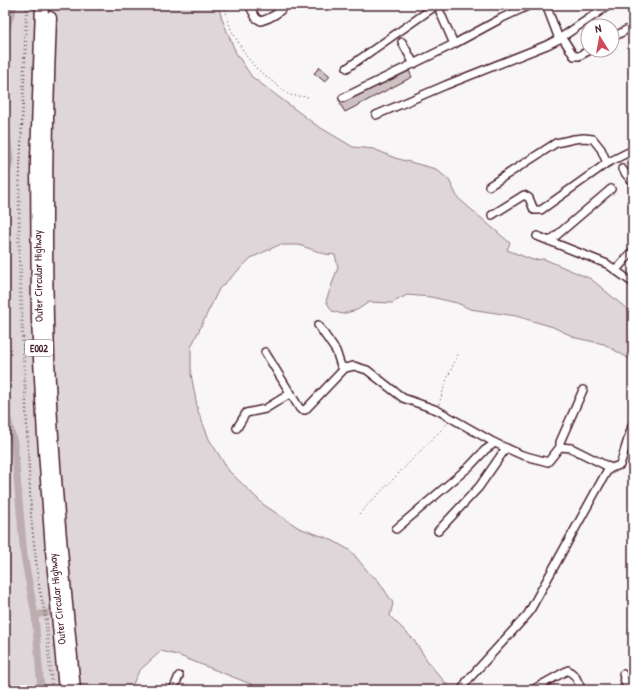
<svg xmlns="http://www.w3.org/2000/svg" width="638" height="695" font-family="'Patrick Hand',sans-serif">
	<rect width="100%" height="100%" fill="#f8f6f7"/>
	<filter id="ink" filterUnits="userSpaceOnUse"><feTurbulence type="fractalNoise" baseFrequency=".025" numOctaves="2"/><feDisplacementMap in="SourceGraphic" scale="8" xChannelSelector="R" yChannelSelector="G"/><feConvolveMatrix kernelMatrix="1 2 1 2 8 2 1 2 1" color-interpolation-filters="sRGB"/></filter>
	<g filter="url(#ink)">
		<!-- green -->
		<polygon fill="#ded6d9" stroke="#947a82" points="5,5 218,5 222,19 236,53 252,77 316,125 353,147 374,149 395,158 436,169 449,180 458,198 510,243 507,250 533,260 544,259 591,279 633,314 633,361 604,344 576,338 553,327 516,316 470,309 457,303 431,297 407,295 392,303 369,302 357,310 342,314 332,311 326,301 338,267 335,255 325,254 299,245 279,245 251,258 219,289 191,347 191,374 198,411 209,439 229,471 264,505 299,528 330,539 351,551 369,573 378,580 393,603 390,616 413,639 431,666 452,690 266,690 177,655 161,651 139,671 130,690 5,690"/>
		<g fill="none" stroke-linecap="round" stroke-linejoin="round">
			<!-- canal -->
			<g stroke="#bdadb0" stroke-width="7">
				<polyline points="5,34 14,5"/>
				<polyline points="5,116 10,160 5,183"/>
				<polyline points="5,407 14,443 24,556 35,615 41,690"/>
				<polyline points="35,615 47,613"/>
			</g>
		</g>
		<!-- building -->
		<g fill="#cdc1c4" stroke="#4a1f2b">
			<polygon points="320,67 330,76 325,82 314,73"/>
			<polygon points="409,71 412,77 345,112 340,104"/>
		</g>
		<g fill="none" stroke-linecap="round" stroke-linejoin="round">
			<defs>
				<g id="minor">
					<path d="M 249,5 L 256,18 L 261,21 C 271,18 279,14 285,5"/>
					<polyline points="546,5 559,39"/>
					<polyline points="440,12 454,44"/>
					<polyline points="562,37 574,56 579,56 590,50"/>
					<polyline points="612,38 626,30"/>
					<polyline points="402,42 414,64"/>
					<polyline points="347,68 437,5"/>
					<polyline points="343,98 454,44 502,18 530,5"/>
					<polyline points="376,115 446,85 547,45 559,39 609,5"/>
					<polyline points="622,169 633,183"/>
					<polyline points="489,186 556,143 574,139 584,138 593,139 601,149 607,163"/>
					<polyline points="492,215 524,195 529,198 534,210 541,210 607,163 633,150"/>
					<polyline points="537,236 607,264 633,283"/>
					<polyline points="550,241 611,189"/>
					<polyline points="616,270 633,251"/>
					<polyline points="318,325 336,351 341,366 345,368 354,366 367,370 403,398 437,410 495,443 522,455 548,462 560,447 571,448 611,468"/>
					<polyline points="265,352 300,409 305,410 345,368"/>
					<polyline points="237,428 246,413 265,409 291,393"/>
					<polyline points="560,447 560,442 583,390"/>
					<polyline points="396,529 470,466 485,450 495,443"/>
					<polyline points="438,531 479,487 506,448"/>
					<polyline points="623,674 627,690"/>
					<polyline points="173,690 179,676"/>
					<polyline points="462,690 467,681 528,614 607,471 611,468 620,465 633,423"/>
					<polyline points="532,690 568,670 575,676 582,690"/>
				</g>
				<g id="motorway">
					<polyline points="42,5 37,160 38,320 44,437 52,550 65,690"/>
					<path d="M 50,18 C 46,118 45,219 47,319 C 49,443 63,567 74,690"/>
				</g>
			</defs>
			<!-- minor casing -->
			<use href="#minor" stroke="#4a1f2b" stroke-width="10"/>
			<!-- motorway casing -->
			<use href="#motorway" stroke="#4a1f2b" stroke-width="15"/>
			<!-- path -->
			<g stroke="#4a1f2b" stroke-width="1" stroke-dasharray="1 3" stroke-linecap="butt">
				<polyline points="26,5 19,181 18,240 20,301 31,523 39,589 45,619 51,690"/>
				<polyline points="28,5 20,181 20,240 22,301 32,523 40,588 47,619 53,690"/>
				<polyline points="224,5 231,30 247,57 257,69 289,95 308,97"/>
				<polyline points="439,404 446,381 459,352"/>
				<polyline points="359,514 447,424"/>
			</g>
			<!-- minor -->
			<use href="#minor" stroke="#fff" stroke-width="7"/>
			<!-- motorway -->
			<use href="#motorway" stroke="#fff" stroke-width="12"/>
		</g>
	</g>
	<g text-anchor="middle" stroke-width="3" stroke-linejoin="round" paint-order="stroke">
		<!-- shield labels -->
		<rect fill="#fff" stroke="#80626b" stroke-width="1" x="25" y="340" width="28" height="16" rx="3"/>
		<g font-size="10" font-weight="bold" fill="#4a1f2b">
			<text x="39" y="352">E002</text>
		</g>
		<!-- street labels -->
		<g font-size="11" fill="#4a1f2b" stroke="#fff">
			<text transform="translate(38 276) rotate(-91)" y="4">Outer Circular Highway</text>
			<text transform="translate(57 599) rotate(-96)" y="4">Outer Circular Highway</text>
		</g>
	</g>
	<!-- margin -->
	<rect width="638" height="695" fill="none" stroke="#fff" stroke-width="20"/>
	<rect x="10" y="10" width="618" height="675" fill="none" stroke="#4a1f2b" stroke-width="1.5" filter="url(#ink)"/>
	<!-- north arrow -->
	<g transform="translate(600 38) rotate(349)"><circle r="19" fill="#ffffff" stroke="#b7a5aa"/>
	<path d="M0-3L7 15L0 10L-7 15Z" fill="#d1495b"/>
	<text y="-6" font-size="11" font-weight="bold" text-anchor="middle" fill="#4a1f2b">N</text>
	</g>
</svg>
